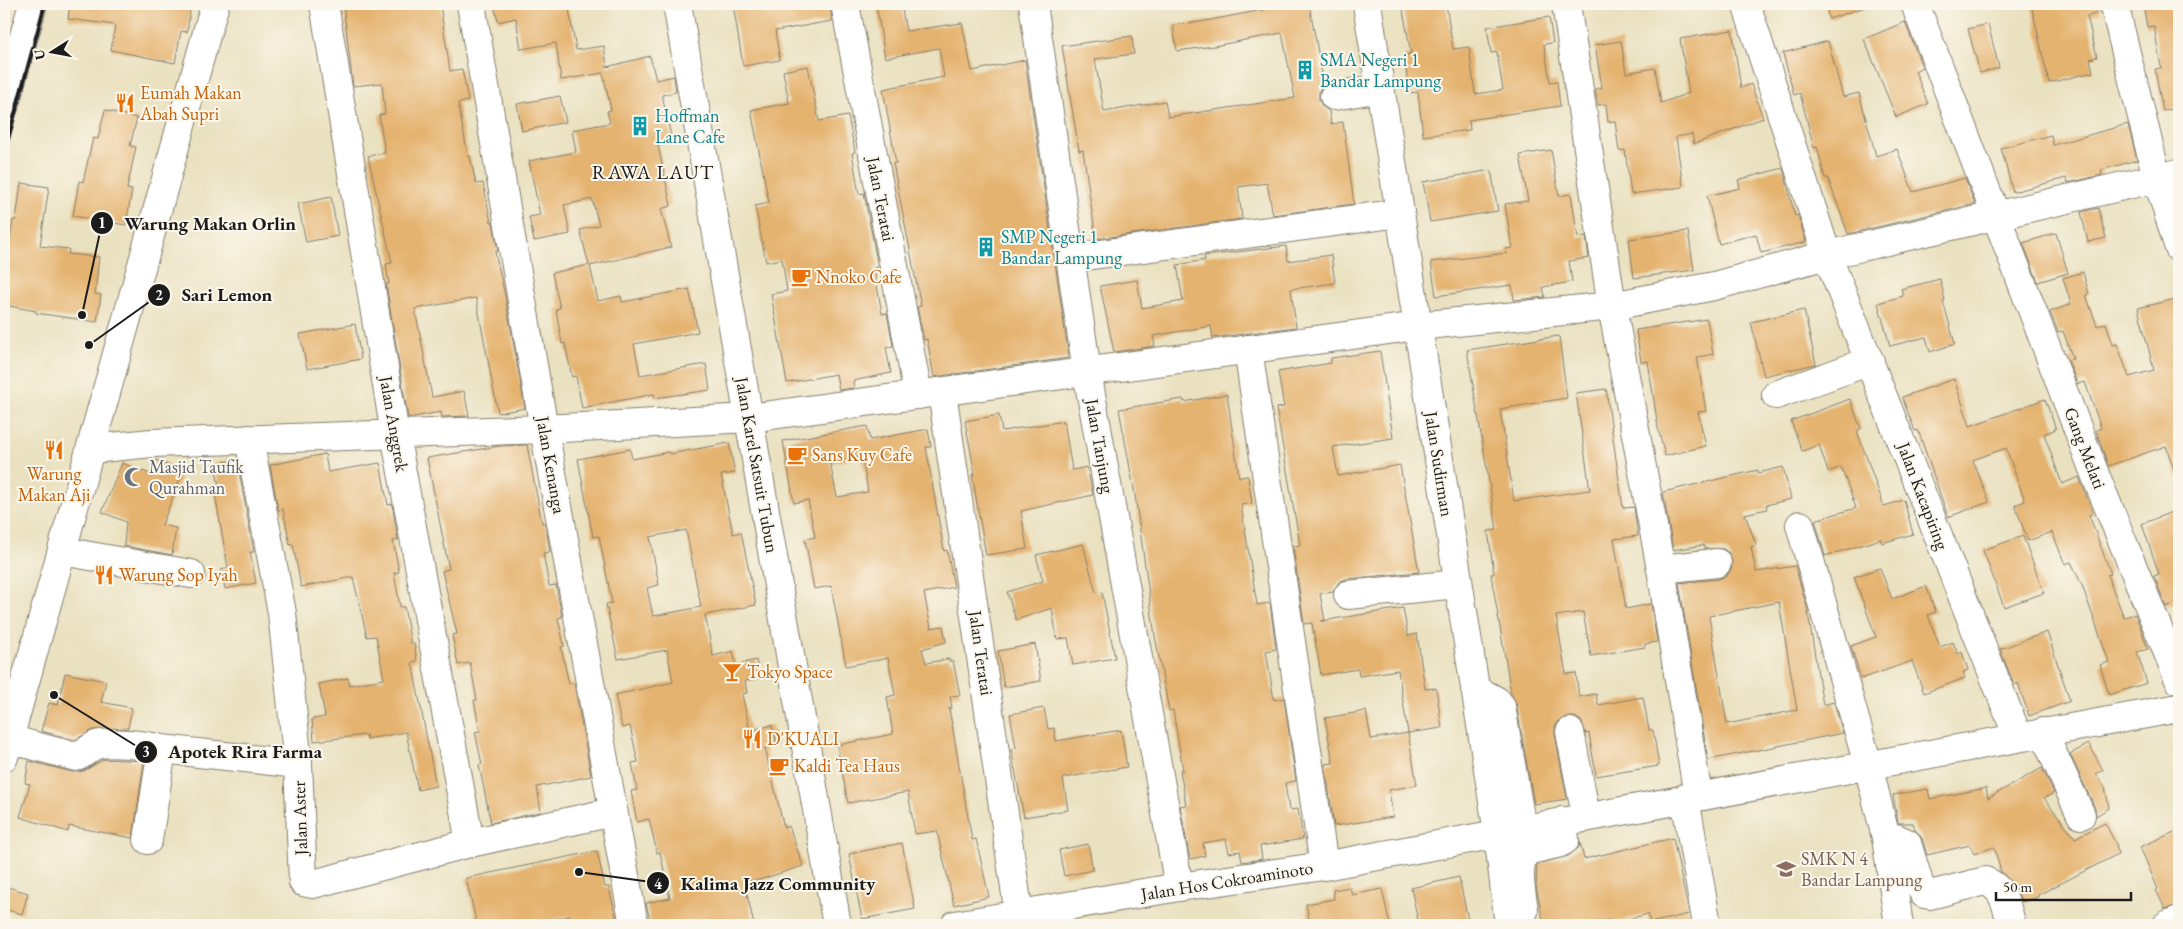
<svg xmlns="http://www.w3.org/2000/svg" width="2183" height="929" font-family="'EB Garamond',serif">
	<rect width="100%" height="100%" fill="#fbf7ec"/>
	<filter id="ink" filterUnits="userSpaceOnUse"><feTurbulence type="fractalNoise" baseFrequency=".02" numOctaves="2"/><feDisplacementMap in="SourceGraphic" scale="10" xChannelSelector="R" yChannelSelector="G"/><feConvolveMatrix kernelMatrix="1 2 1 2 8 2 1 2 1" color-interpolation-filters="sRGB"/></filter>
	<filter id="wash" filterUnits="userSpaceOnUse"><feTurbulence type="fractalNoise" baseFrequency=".0096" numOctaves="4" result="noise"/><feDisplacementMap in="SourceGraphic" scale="20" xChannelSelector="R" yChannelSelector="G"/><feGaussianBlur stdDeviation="1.12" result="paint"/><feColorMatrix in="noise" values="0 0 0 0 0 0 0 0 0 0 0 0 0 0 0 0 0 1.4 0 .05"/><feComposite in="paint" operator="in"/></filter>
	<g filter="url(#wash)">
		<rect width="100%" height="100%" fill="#eae1c0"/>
		<g id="blocks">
			<!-- building -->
			<g fill="#e5b36f" fill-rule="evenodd">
				<polygon points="70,4 191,4 187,32 181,31 175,63 111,50 115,25 68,19"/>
				<polygon points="343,4 440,4 450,71 462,69 468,101 458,103 468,156 470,156 476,184 483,183 491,222 493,222 498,251 495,252 505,296 525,408 498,413 476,298 415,309 432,397 464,391 469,416 442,417 441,412 408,418 386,284 389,284 386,264 392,263 368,156 385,153 379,115 385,114 382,83 353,86"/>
				<polygon points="494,4 568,4 576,50 604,46 607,67 650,56 656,80 674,76 676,92 662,95 672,141 658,145 671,206 661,209 671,247 590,266 598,301 621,296 622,302 689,289 698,332 634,344 640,375 706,364 710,390 655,398 654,394 582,408 576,376 572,377 565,343 562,344 556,309 560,308 552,273 589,265 580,230 599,225 592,199 564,205 570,234 534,241 529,217 540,215 529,161 576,152 572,130 610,123 607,111 611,110 603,73 561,80 556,43 521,49 516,18 498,22"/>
				<polygon points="733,4 830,4 832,21 775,31 780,60 743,66"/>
				<polygon points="876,4 901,4 906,31 962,23 972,71 1025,60 1069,358 934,377 927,339 924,340 917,307 921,306 893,163 896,163 883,89 944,77 939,48 885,58"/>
				<polygon points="1294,4 1309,4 1324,84 1319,91 1319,99 1322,106 1329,111 1331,124 1343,122 1354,204 1273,215 1267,183 1238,187 1242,219 1096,239 1083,150 1079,151 1062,46 1132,36 1134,54 1095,59 1104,112 1165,101 1168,117 1295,98 1282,33 1214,46 1177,51 1173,25 1200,22"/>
				<polygon points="1402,4 1446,4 1453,49 1469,47 1475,94 1503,90 1497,52 1491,53 1487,27 1549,17 1553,43 1544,44 1550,82 1557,81 1560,106 1469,120 1470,130 1423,136 1418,92 1409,93 1404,55 1411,54"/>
				<polygon points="1825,4 1867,4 1868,6 1829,19"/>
				<polygon points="2031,4 2099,4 2100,13 2087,16 2097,57 2090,59 2093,72 2049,83"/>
				<polygon points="2143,4 2179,4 2179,108 2163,111 2155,69 2161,68 2154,26 2147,27"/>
				<polygon points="1905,22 1922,67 1915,71 1928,104 1896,117 1864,39"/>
				<polygon points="1988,24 1999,68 1980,73 1968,29"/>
				<polygon points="1732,30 1741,88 1751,84 1763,118 1694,144 1692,134 1676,137 1683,187 1631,194 1625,150 1619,151 1615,121 1608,122 1606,104 1598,105 1595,89 1602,88 1595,45 1621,41 1626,73 1655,68 1661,103 1689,93 1680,39"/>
				<polygon points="1828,41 1843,97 1859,93 1876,156 1897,149 1913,192 1965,178 1975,204 1848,234 1828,178 1825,178 1817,147 1814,148 1800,93 1794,95 1783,53"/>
				<polygon points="808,66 819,121 848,116 855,152 852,153 859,194 864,193 878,267 874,268 882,314 887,313 893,346 886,348 891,373 853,381 854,388 839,390 836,374 787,383 771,294 787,291 782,259 766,262 755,206 769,203 751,110 789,103 783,71"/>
				<polygon points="560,96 566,122 522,131 517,104"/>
				<polygon points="105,110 137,118 130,146 136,147 127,189 132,190 126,225 73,216 79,181 83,182 93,138 98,139"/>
				<polygon points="2128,124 2137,160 2101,170 2102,175 2068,183 2066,178 2013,192 2001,148 2051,135 2053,145"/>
				<polygon points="1551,150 1559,196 1571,194 1578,237 1586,236 1589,258 1569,261 1572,282 1543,287 1545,297 1514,300 1512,285 1436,296 1431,262 1507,253 1506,249 1512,248 1505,204 1528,201 1520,155"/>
				<polygon points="1783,168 1795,216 1798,215 1806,242 1761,253 1756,234 1719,244 1707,196 1740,188 1738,180"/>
				<polygon points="1491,170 1498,211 1430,222 1423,182"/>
				<polygon points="21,183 49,187 40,246 69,249 68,254 99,257 95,294 101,295 97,322 36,313 36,311 4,305 4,252 8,252 13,220 16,220"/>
				<polygon points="331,197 338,236 306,242 298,204"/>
				<polygon points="2098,208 2106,238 2088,242 2081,212"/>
				<polygon points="1688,231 1694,270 1634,278 1629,239"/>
				<polygon points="2056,233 2068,273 2038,282 2023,243"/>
				<polygon points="1286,246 1288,261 1331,255 1335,283 1291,289 1296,327 1213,338 1211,326 1153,336 1155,346 1114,352 1100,286 1137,280 1142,308 1183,301 1177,265 1205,260 1204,256"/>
				<polygon points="2083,272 2089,294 2086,295 2097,326 2106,323 2113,345 2117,344 2129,377 2154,370 2138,308 2179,298 2179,476 2176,476 2166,446 2108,466 2096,430 2101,428 2085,382 2077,384 2068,360 2073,359 2063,331 2058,332 2050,312 2071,304 2063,278"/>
				<polygon points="1940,279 1945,300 1943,301 1955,344 1930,352 1926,337 1890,346 1878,303 1903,296 1901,289"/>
				<polygon points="1804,310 1816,364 1764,376 1751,322"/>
				<polygon points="1707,319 1713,354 1697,357 1706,411 1698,412 1706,446 1665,456 1658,428 1648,361 1641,362 1636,330"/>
				<polygon points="355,324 361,359 307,369 300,334"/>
				<polygon points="1559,336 1567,398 1500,409 1514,501 1590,490 1576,393 1606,389 1623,508 1634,507 1638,536 1614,539 1626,609 1651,604 1657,642 1645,644 1645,647 1591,656 1583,612 1556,616 1566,674 1576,673 1579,697 1596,694 1598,705 1643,697 1649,730 1653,730 1659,766 1596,776 1589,733 1586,734 1581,721 1575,717 1567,717 1559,721 1555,726 1555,734 1567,799 1534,804 1516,703 1511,694 1509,681 1491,574 1494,574 1488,531 1497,530 1467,350"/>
				<polygon points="1380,351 1393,438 1333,447 1338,476 1400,465 1419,572 1346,579 1339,582 1333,592 1320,594 1325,621 1321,621 1403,608 1408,636 1417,634 1425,689 1436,688 1442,728 1408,733 1398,670 1359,676 1358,669 1321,675 1312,623 1304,624 1293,546 1300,545 1276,408 1284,407 1278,372 1331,363 1331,358"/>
				<polygon points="1954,379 1970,426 2045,399 2056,429 2044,434 2062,484 2079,477 2093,513 2089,515 2111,574 2107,575 2124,617 2135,614 2141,629 2148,649 2137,652 2147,683 2109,695 2100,665 2109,662 2082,585 2071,562 2065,564 2052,532 2028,541 2015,505 2025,501 2006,448 1973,460 1989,502 1948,517 1918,430 1915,431 1902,397"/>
				<polygon points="1227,394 1239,477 1248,476 1252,503 1241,505 1257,605 1270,603 1276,649 1266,651 1274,700 1284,698 1296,781 1285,783 1289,810 1298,809 1303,839 1260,846 1262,859 1242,862 1240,851 1229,853 1226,839 1203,843 1205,856 1190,859 1180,806 1186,805 1180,770 1183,770 1173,710 1169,711 1155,636 1135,495 1119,409 1183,399 1184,402"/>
				<polygon points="1850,399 1861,429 1857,431 1884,506 1904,500 1913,534 1882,543 1881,539 1825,556 1815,520 1856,508 1841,467 1828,472 1819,445 1802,451 1791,421"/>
				<polygon points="999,415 1002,431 1064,421 1072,470 1087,467 1093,495 1021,511 1027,549 986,555 972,475 975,474 965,421"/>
				<path d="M 867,426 L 870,440 L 928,429 L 931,447 L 926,447 L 944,551 L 947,550 L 954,587 L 924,593 L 931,628 L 943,626 L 946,642 L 922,649 L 926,663 L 949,659 L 949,661 L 953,661 L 960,695 L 950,696 L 952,708 L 949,708 L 972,840 L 976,839 L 989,897 L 954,905 L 937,831 L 915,834 L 908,792 L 848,803 L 837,745 L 893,734 L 887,697 L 895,695 L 888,658 L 846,666 L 831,586 L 814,589 L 805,539 L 815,537 L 808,500 L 794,503 L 783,441 ZM 862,457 L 868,492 L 837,497 L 830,463 Z"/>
				<path d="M 729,443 L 735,473 L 721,475 L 733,534 L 741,532 L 756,605 L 705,615 L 713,656 L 733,651 L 736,665 L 756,660 L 760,678 L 745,681 L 747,693 L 742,694 L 750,731 L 772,725 L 777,745 L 765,748 L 784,828 L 789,826 L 803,866 L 759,880 L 744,881 L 754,925 L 651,925 L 646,903 L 670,898 L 660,852 L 657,853 L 649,819 L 637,822 L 631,791 L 637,790 L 632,763 L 638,762 L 630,726 L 622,728 L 615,695 L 673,682 L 667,650 L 618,659 L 606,604 L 612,603 L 599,536 L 593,537 L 578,459 L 630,449 L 632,459 L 669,452 L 670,454 ZM 686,530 L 701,607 L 653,616 L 647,588 L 659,585 L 650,537 Z"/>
				<polygon points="527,445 542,523 545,523 550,552 543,553 549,586 556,585 562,617 558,618 564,646 561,647 569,684 574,683 591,776 537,787 541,812 491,823 479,765 482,764 475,732 480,731 474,700 477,700 470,663 458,665 452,635 457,634 442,571 449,569 427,458 500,446"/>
				<polygon points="325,454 328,472 380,463 388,505 392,504 398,540 393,541 399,572 394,573 400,607 404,607 411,644 414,643 417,661 412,662 436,786 418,790 406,732 367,739 366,735 314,741 312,719 325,717 319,684 348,678 350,685 384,679 376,636 367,637 353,577 301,587 293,544 290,545 283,509 278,510 270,465"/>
				<polygon points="156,460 183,471 162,525 176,528 172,555 124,546 126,522 102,512 122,463 150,474"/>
				<polygon points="237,460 254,552 250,552 256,583 225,589 221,570 228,568 215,494 220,493 215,463"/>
				<path d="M 1783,467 L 1791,499 L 1766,505 L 1767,509 L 1745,514 L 1756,545 L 1751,547 L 1756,572 L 1795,566 L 1807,607 L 1823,705 L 1834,702 L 1843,733 L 1708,760 L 1679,583 L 1719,579 L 1726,576 L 1731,570 L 1732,561 L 1729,553 L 1723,549 L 1705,549 L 1703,545 L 1673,550 L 1663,492 L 1758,470 L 1758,473 ZM 1779,602 L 1797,710 L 1727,724 L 1709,616 Z"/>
				<polygon points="2179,509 2179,602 2166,607 2154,576 2159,574 2142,524"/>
				<polygon points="2023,536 2044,593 2004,607 1983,550"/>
				<polygon points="1083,544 1096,593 1102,592 1115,658 1073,665 1068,638 1057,639 1052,608 1016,620 1007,592 1043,581 1036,555"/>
				<polygon points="1880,568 1892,599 1926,586 1936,612 1928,615 1940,647 1953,642 1958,654 1962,652 1968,670 1963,672 1965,678 1924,693 1912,661 1861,679 1851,646 1876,637 1854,577"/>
				<polygon points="2047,632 2070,701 2029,716 2018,683 2014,685 2000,649"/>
				<polygon points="1035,644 1041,681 1004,687 998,651"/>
				<polygon points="65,673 106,681 101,702 132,708 128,728 93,730 75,740 41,731 49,703 58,705"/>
				<polygon points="1044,708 1048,729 1054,728 1056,741 1121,730 1127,767 1063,778 1068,810 1024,817 1011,749 1016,748 1010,714"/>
				<polygon points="1366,711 1371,739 1408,733 1417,785 1389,790 1393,817 1334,826 1325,764 1333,763 1325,718"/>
				<polygon points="2089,744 2103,770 2096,774 2105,787 2109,808 2096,816 2095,808 2070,754"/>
				<polygon points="104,759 144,761 133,838 69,826 68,832 20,817 30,784 25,783 29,761 72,772 84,771"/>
				<polygon points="2042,768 2054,793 2044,798 2075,838 2105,823 2116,844 2118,854 2038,895 2038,897 2022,902 2013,884 2001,872 1994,847 1974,854 1970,845 1927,855 1922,838 1915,830 1913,823 1898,823 1893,795 1928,789 1930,799 1986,788 1988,798"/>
				<polygon points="2179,830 2179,905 2165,909 2156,890 2158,889 2140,847"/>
				<polygon points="1673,838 1689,914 1650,923 1648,914 1609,924 1608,920 1584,925 1544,925 1536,886 1537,864 1568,856 1579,847 1580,842 1584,859"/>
				<polygon points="902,843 915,909 862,919 849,854"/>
				<polygon points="1088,844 1093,870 1064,876 1059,850"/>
				<polygon points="597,851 605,887 609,887 618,925 570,925 569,916 527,925 477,925 466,878"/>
				<polygon points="1459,877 1469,925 1419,925 1411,888"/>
				<polygon points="4,886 28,893 22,914 4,909"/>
				<polygon points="1350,887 1352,895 1382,889 1390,925 1310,925 1306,904 1334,899 1333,890"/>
			</g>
		</g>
	</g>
	<g filter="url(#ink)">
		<use href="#blocks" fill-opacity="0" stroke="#837e6e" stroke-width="1"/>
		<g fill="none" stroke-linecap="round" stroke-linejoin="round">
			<defs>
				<g id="minor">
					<polyline points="324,4 395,434 470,843"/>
					<polyline points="471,4 544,429 634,925"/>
					<polyline points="677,4 837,925"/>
					<polyline points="845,4 918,395"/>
					<polyline points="1033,4 1087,372 1179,887"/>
					<polyline points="1566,4 1612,306 1661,569 1698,796"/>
					<polyline points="1746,4 1827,255 2018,737"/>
					<polyline points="1915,4 2095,474 2179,680"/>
					<polyline points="2114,4 2157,178 2179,248"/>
					<polyline points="1334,96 1380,88"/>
					<polyline points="4,107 33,4"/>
					<polyline points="1071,258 1400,213"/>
					<polyline points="1248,349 1324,866"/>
					<polyline points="942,392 1019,915"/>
					<polyline points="1776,395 1870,361"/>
					<polyline points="249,439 282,613 298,764 303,882 313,884 470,843 613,812"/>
					<polyline points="91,449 152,443 544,429 749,418 1418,326 1612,306 1714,286 1827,255 2179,173"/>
					<path d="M 1800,525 L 1868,765 L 1886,838 L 1896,838 L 1907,843 L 1920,886 L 1924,894 L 1930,895 L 1985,881 C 2005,888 2006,907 2012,925"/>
					<polyline points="62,551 191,574"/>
					<polyline points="1661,569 1717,563"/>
					<polyline points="1348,595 1458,584"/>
					<polyline points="1475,689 1497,701 1501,706 1522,828"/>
					<polyline points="1570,732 1586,816"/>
					<polyline points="2043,732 2081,815"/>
					<path d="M 9,739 L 76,757 C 84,755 88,748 96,745 C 110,741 147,745 162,749 L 298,764"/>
					<polyline points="4,757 215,4"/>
					<polyline points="1685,798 1707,925"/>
					<polyline points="1886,838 1899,925"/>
					<polyline points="148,840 162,749"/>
					<path d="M 1508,918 L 1524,911 C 1522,892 1515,868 1526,851 L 1560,843 L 1565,840 L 1563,821"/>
					<polyline points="955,925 1179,887 1324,866 2179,708"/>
					<polyline points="2167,925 2179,920"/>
				</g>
				<polyline id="major" points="1367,4 1498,833 1509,925"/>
			</defs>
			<!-- minor casing -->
			<use href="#minor" stroke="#837e6e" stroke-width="30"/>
			<!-- major casing -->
			<use href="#major" stroke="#837e6e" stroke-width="30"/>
			<!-- minor -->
			<use href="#minor" stroke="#fff" stroke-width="28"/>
			<!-- major -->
			<use href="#major" stroke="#fff" stroke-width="28"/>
			<!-- rail -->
			<polyline stroke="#1c1c1c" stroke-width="4" points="4,154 45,4"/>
		</g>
	</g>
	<!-- icons -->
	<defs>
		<symbol id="building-bare" viewBox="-9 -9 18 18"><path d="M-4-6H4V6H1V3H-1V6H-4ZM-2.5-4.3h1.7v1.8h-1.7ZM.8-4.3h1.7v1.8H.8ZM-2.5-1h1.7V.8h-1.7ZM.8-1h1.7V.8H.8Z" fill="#0f9aa8" stroke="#fbf7ec" stroke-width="2.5" paint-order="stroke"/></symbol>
		<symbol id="restaurant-bare" viewBox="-9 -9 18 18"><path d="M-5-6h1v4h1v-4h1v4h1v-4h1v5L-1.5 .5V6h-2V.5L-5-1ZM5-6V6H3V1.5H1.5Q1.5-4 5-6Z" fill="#e8710a" stroke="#fbf7ec" stroke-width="2.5" paint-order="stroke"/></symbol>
		<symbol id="cafe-bare" viewBox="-9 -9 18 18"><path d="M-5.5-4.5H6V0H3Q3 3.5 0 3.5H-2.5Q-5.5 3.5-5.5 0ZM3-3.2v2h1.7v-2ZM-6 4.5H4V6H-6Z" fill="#e8710a" stroke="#fbf7ec" stroke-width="2.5" paint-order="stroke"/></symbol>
		<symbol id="mosque-bare" viewBox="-9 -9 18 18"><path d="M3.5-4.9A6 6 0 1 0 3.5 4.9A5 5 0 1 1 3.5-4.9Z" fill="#6b7280" stroke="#fbf7ec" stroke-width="2.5" paint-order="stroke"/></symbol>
		<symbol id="bar-bare" viewBox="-9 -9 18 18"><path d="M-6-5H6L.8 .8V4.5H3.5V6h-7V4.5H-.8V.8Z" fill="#e8710a" stroke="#fbf7ec" stroke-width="2.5" paint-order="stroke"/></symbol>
		<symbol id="school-bare" viewBox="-9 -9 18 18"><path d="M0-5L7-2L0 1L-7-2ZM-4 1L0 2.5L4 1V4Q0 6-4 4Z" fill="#8d6e63" stroke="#fbf7ec" stroke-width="2.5" paint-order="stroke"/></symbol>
	</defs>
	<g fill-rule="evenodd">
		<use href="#building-bare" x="1291" y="56" width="28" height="28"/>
		<use href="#restaurant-bare" x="111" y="89" width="28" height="28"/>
		<use href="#building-bare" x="626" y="112" width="28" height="28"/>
		<use href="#building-bare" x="972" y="233" width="28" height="28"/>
		<use href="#cafe-bare" x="787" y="263" width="28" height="28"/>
		<use href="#restaurant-bare" x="40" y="436" width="28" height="28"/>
		<use href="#cafe-bare" x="783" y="441" width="28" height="28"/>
		<use href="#mosque-bare" x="120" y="463" width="28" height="28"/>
		<use href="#restaurant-bare" x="90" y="561" width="28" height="28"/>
		<use href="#bar-bare" x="718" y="658" width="28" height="28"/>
		<use href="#restaurant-bare" x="738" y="725" width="28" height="28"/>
		<use href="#cafe-bare" x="765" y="752" width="28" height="28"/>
		<use href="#school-bare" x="1772" y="855" width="28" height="28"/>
	</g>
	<g text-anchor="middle" stroke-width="4" stroke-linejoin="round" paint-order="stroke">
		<!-- culture labels -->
		<g font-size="18" fill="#0d838f" stroke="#fbf7ec" text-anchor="start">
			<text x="1320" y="66">SMA Negeri 1<tspan x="1320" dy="21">Bandar Lampung</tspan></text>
			<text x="655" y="122">Hoffman<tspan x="655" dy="21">Lane Cafe</tspan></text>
			<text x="1001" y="243">SMP Negeri 1<tspan x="1001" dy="21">Bandar Lampung</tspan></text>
		</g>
		<!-- food labels -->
		<g font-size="18" fill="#c56008" stroke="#fbf7ec" text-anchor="start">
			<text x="140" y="99">Eumah Makan<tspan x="140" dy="21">Abah Supri</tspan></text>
			<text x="816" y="283">Nnoko Cafe</text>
			<text x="812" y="461">Sans Kuy Cafe</text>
			<text x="54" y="480" text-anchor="middle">Warung<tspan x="54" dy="21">Makan Aji</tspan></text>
			<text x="119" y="581">Warung Sop Iyah</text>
			<text x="747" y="678">Tokyo Space</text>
			<text x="767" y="745">D'KUALI</text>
			<text x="794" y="772">Kaldi Tea Haus</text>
		</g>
		<!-- street labels -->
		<g font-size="18" fill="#1c1c1c" stroke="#fbf7ec">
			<text transform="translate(881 199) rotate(79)" y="6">Jalan Teratai</text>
			<text transform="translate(394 424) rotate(80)" y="6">Jalan Anggrek</text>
			<text transform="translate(1100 446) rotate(80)" y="6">Jalan Tanjung</text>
			<text transform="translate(2085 448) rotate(69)" y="6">Gang Melati</text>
			<text transform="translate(1439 464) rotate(81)" y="6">Jalan Sudirman</text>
			<text transform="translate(551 465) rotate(80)" y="6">Jalan Kenanga</text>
			<text transform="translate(757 465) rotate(80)" y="6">Jalan Karel Satsuit Tubun</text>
			<text transform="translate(1923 496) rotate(69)" y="6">Jalan Kacapiring</text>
			<text transform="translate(981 653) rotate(82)" y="6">Jalan Teratai</text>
			<text transform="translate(300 818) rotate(-92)" y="6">Jalan Aster</text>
			<text transform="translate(1227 881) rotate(-9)" y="6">Jalan Hos Cokroaminoto</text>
		</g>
		<!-- worship labels -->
		<g font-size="18" fill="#5b616d" stroke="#fbf7ec" text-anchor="start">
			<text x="149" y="473">Masjid Taufik<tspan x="149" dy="21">Qurahman</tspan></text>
		</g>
		<!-- education labels -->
		<g font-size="18" fill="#785e54" stroke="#fbf7ec" text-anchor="start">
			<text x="1801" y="865">SMK N 4<tspan x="1801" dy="21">Bandar Lampung</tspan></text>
		</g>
		<!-- quarter labels -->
		<g font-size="20" letter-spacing="1" fill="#1c1c1c" stroke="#fbf7ec">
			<text x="653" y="179">RAWA LAUT</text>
		</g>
	</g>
	<!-- callouts -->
	<path fill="none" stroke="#1c1c1c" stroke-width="2" d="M82 315L102 223M89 345L159 295M54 695L146 752M579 872L658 883"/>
	<g fill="#1c1c1c" stroke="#fbf7ec" stroke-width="2">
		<circle cx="82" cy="315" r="5"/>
		<circle cx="89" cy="345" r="5"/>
		<circle cx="54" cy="695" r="5"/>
		<circle cx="579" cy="872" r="5"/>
		<circle cx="102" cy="223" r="12"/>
		<circle cx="159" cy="295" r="12"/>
		<circle cx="146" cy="752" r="12"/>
		<circle cx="658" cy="883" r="12"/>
	</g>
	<g font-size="15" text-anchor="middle" font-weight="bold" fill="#fff">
		<text x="102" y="228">1</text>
		<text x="159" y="300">2</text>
		<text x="146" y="757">3</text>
		<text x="658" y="889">4</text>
	</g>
	<g font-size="19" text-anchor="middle" font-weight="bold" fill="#1c1c1c" stroke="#fbf7ec" stroke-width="4" stroke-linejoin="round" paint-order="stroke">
		<text x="210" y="230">Warung Makan Orlin</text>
		<text x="227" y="301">Sari Lemon</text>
		<text x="245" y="758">Apotek Rira Farma</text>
		<text x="778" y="890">Kalima Jazz Community</text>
	</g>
	<!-- margin -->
	<rect width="2183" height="929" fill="none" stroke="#fbf7ec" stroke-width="20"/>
	<!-- north arrow -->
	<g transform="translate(52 52) rotate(259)" stroke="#fbf7ec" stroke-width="4" paint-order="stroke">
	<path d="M0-4L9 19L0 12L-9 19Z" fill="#1c1c1c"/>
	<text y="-8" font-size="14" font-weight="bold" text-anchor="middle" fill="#1c1c1c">U</text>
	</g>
	<!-- scale -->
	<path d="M1996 892v8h135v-8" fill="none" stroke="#1c1c1c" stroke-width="2.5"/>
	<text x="2003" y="892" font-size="15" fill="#1c1c1c" stroke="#fbf7ec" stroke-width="4" paint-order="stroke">50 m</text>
</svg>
